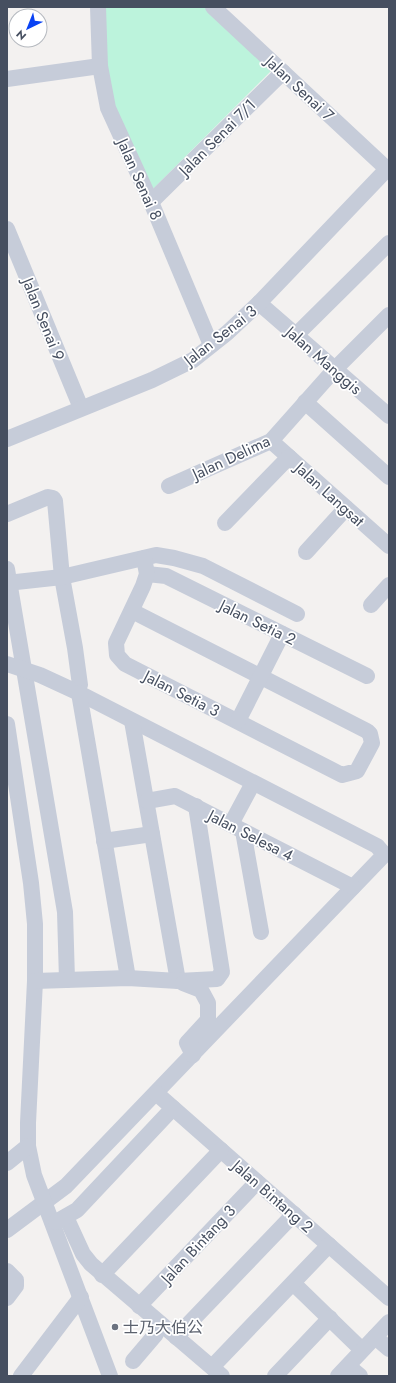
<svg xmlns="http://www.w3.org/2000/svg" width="396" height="1383" font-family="Jost,'Noto Sans SC',sans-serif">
	<rect width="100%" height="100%" fill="#f3f1f0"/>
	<!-- green -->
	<polygon fill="#bcf3dc" points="103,7 206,7 273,69 153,189 111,103 106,54"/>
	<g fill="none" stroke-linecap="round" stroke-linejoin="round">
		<!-- minor -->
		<g stroke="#c6ccd9" stroke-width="16">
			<polyline points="98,7 100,66 108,108 151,202 211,345"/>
			<polyline points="213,7 387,169"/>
			<polyline points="7,79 100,66"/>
			<polyline points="151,202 283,72"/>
			<polyline points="7,229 81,408"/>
			<polyline points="259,303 389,416"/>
			<polyline points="296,335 389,243"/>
			<polyline points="305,402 389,477"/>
			<polyline points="7,439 152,380 193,360 227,333 259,303 389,167"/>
			<polyline points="271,441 389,546"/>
			<polyline points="169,486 271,441 335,369 389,315"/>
			<polyline points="7,514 48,497 53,498 55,501 62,577 75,648 80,685"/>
			<polyline points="225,523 289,457"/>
			<polyline points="306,552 346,508"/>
			<polyline points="7,569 65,912 67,980"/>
			<polyline points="147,574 166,576 367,676"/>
			<polyline points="7,583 62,577 156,555 174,558 203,566 297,614"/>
			<polyline points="371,605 389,585"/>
			<polyline points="132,611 367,731 370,734 372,743 357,771 342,775 125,664 117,655 116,643 143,586 147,574 144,558"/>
			<polyline points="7,664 40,675 79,693 377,846 383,853 383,856 66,1186 7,1230"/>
			<polyline points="79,693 128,978"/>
			<polyline points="132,721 178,981"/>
			<polyline points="238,721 282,634"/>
			<polyline points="7,724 31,883 35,924 35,981 28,1123 28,1146 34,1175 110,1376"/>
			<polyline points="147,801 175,796 353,887"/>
			<polyline points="231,824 253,783"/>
			<polyline points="243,831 261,932"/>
			<polyline points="104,841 152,834"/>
			<polyline points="35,981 128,978 178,981 217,979 222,972 196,806"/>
			<polyline points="183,983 201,990 208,1003 208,1020 187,1043 193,1055"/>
			<polyline points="156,1093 389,1298"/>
			<polyline points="7,1163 28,1146"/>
			<polyline points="66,1217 83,1254 91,1264 222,1376"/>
			<polyline points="56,1222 77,1210 173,1108"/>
			<polyline points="7,1271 16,1280 16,1286 7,1298"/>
			<polyline points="102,1275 221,1150"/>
			<polyline points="293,1283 362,1350"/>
			<polyline points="139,1306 257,1182"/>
			<polyline points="176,1337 294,1214"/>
			<polyline points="375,1337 389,1349"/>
			<polyline points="133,1361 156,1334"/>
			<polyline points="348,1366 360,1376"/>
			<polyline points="212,1367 329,1245"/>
			<polyline points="21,1376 81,1297"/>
			<polyline points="275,1376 330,1318"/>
			<polyline points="338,1376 389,1322"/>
		</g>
	</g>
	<!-- markers -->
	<circle fill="#6b7280" stroke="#fff" stroke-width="1.5" cx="115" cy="1327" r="4"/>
	<g text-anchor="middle" stroke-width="3.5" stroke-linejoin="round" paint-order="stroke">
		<!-- street labels -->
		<g font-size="16" fill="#464f60" stroke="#fff">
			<text transform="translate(300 88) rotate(43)" y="6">Jalan Senai 7</text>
			<text transform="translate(217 137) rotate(-45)" y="6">Jalan Senai 7/1</text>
			<text transform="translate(140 179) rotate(66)" y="6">Jalan Senai 8</text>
			<text transform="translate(44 319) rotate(68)" y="6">Jalan Senai 9</text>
			<text transform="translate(220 335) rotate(-38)" y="6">Jalan Senai 3</text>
			<text transform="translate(324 360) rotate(41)" y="6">Jalan Manggis</text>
			<text transform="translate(231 457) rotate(-25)" y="6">Jalan Delima</text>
			<text transform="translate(330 494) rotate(42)" y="6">Jalan Langsat</text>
			<text transform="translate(258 622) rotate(26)" y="6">Jalan Setia 2</text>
			<text transform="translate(182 693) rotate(27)" y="6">Jalan Setia 3</text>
			<text transform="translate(251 835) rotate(27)" y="6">Jalan Selesa 4</text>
			<text transform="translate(273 1196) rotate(41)" y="6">Jalan Bintang 2</text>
			<text transform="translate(198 1244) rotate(-47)" y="6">Jalan Bintang 3</text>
		</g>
		<!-- worship labels -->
		<g font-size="16" fill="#5b616d" stroke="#fff" text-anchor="start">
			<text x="123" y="1333">士乃大伯公</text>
		</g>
	</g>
	<!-- border -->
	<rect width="396" height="1383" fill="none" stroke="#464f60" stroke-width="16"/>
	<!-- north arrow -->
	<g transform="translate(28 28) rotate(223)"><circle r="19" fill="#ffffff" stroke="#b5b9bf"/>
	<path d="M0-3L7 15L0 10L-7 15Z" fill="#0942f4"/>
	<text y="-6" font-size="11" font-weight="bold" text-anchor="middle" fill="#464f60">N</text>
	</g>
</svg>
